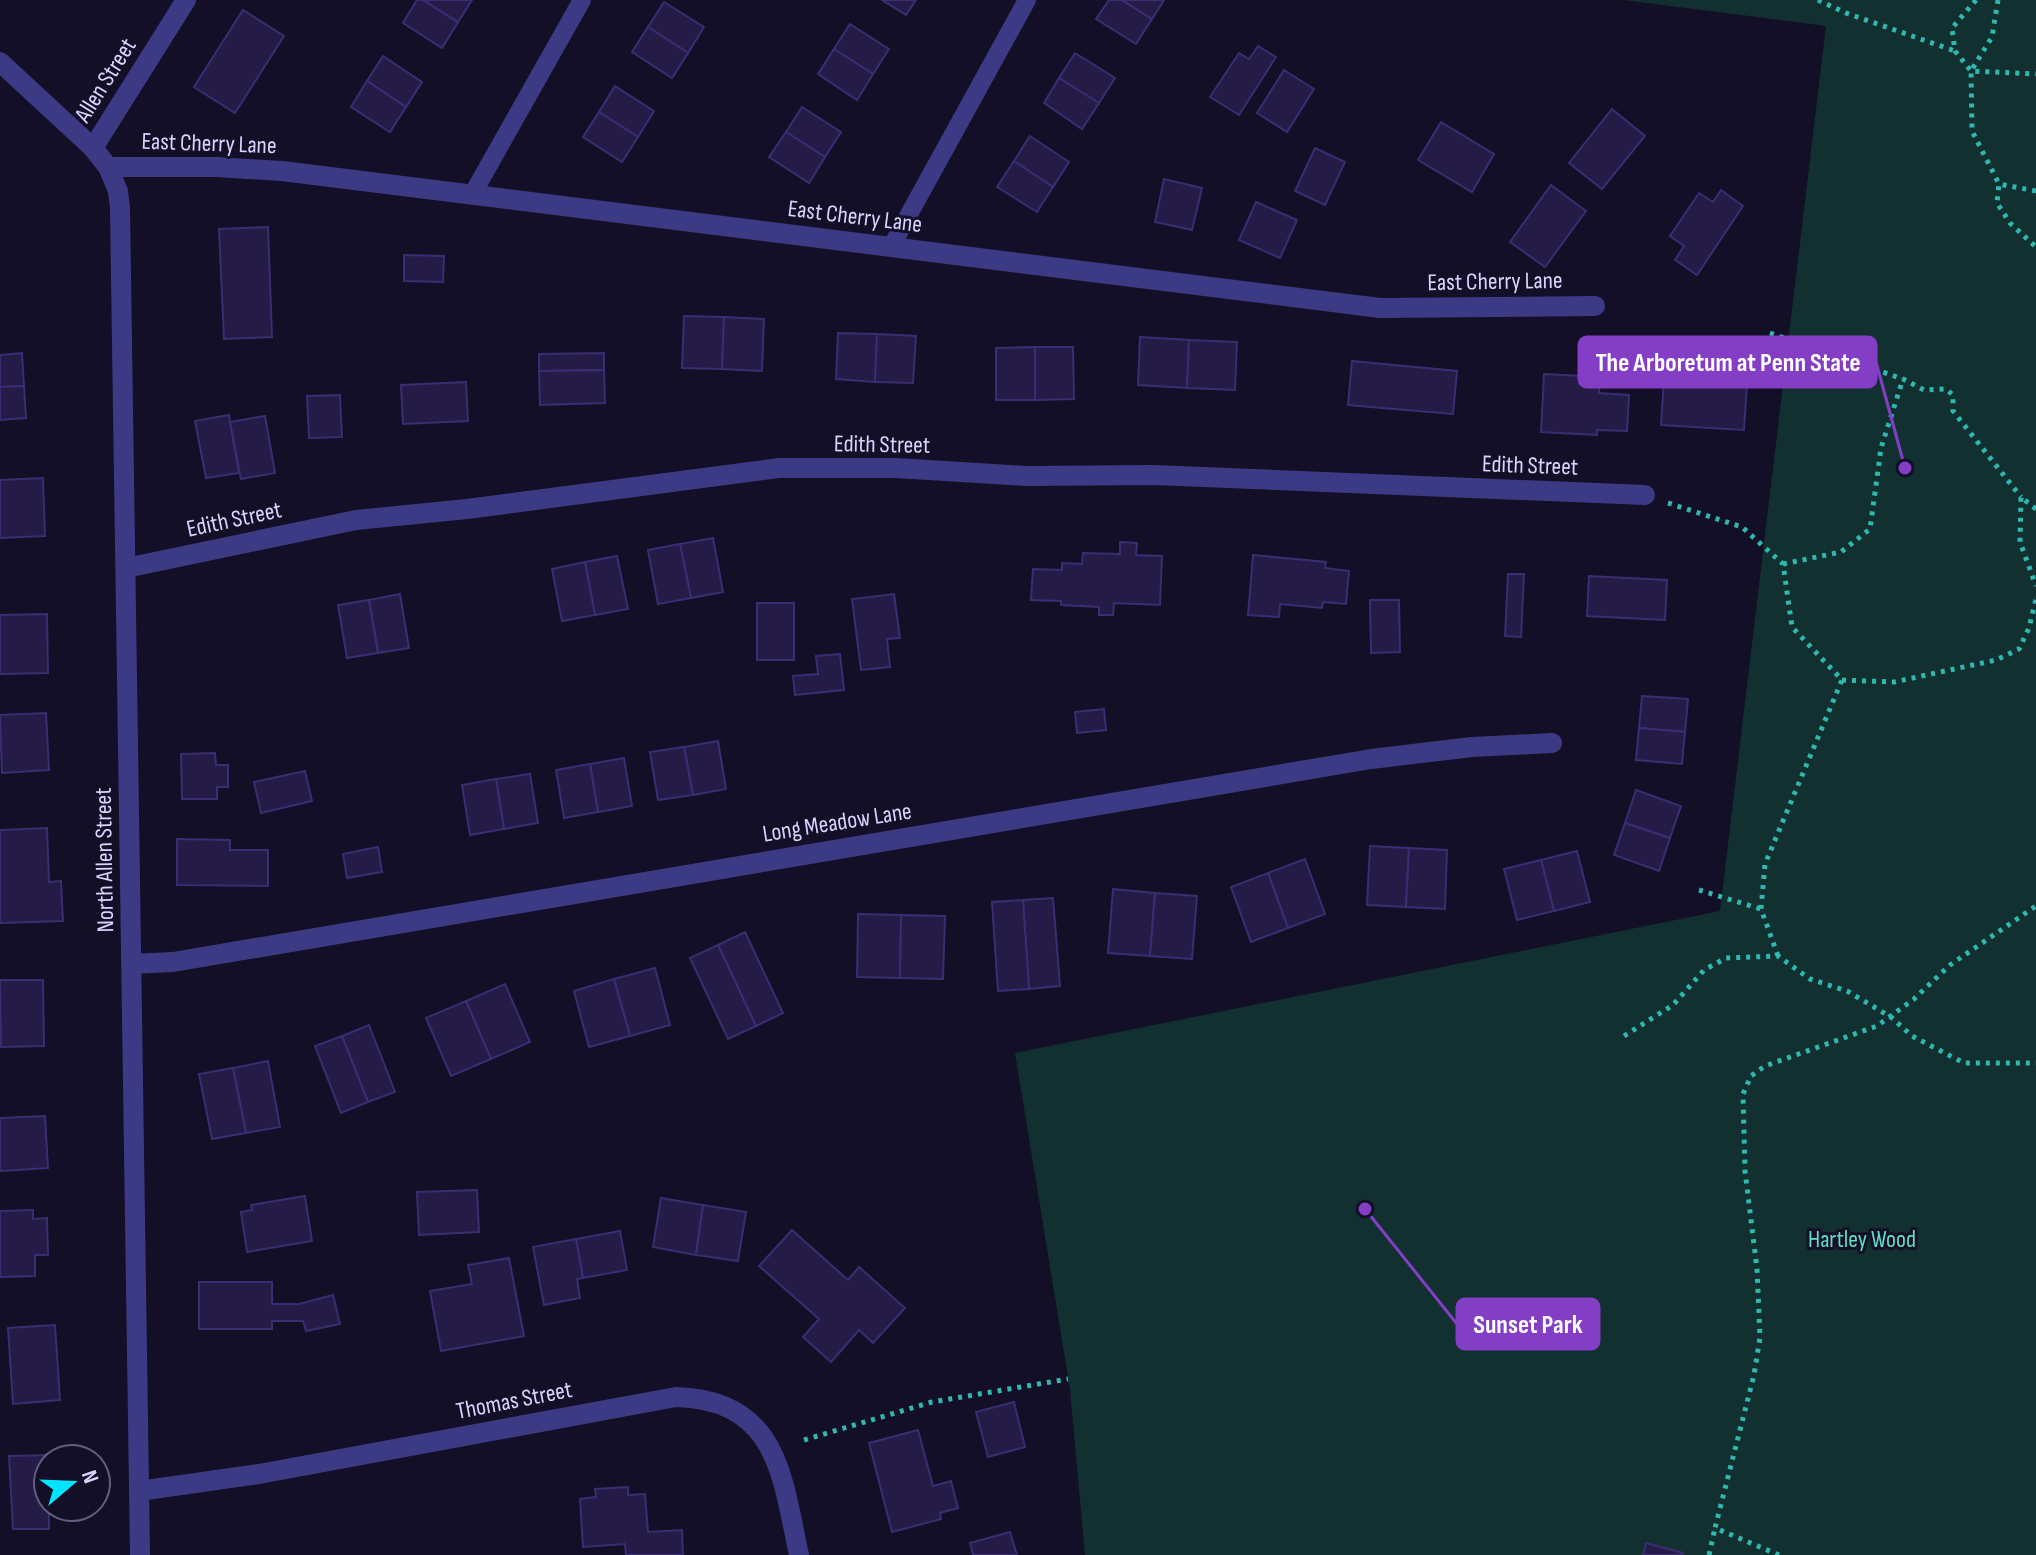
<svg xmlns="http://www.w3.org/2000/svg" width="2036" height="1555" font-family="'Sofia Sans Condensed',sans-serif">
	<rect width="100%" height="100%" fill="#130f26"/>
	<!-- green -->
	<polygon fill="#12302f" points="1624,0 2036,0 2036,1555 1085,1555 1070,1389 1015,1053 1720,911 1826,26"/>
	<!-- building -->
	<g fill="#241b47" stroke="#3b2d73" stroke-width="2">
		<polygon points="417,0 423,0 458,22 442,48 403,23"/>
		<polygon points="423,0 472,0 458,22"/>
		<polygon points="882,0 916,0 906,15"/>
		<polygon points="1109,0 1122,0 1152,19 1136,44 1096,19"/>
		<polygon points="1122,0 1164,0 1152,19"/>
		<polygon points="664,2 704,27 688,53 648,27"/>
		<polygon points="243,10 284,36 235,113 194,87"/>
		<polygon points="850,24 889,49 873,74 834,49"/>
		<polygon points="648,27 688,53 672,78 632,52"/>
		<polygon points="1258,46 1276,57 1239,115 1210,97 1239,53 1249,59"/>
		<polygon points="834,49 873,74 857,100 818,74"/>
		<polygon points="1075,53 1115,78 1099,103 1059,78"/>
		<polygon points="383,56 422,82 406,107 367,81"/>
		<polygon points="1284,70 1314,89 1287,132 1257,113"/>
		<polygon points="1059,78 1099,103 1082,129 1044,103"/>
		<polygon points="367,81 406,107 390,132 351,107"/>
		<polygon points="615,86 654,111 638,137 599,112"/>
		<polygon points="802,107 841,132 825,157 786,132"/>
		<polygon points="1612,109 1645,136 1602,189 1569,163"/>
		<polygon points="599,112 638,137 622,162 583,137"/>
		<polygon points="1441,122 1494,154 1472,192 1418,160"/>
		<polygon points="786,132 825,157 809,183 769,157"/>
		<polygon points="1030,136 1069,162 1053,187 1014,161"/>
		<polygon points="1315,148 1345,162 1325,205 1295,191"/>
		<polygon points="1014,161 1053,187 1037,212 997,187"/>
		<polygon points="1164,179 1202,188 1192,230 1155,222"/>
		<polygon points="1551,185 1586,211 1545,267 1510,242"/>
		<polygon points="1721,190 1743,206 1697,275 1675,260 1684,246 1670,236 1699,193 1713,202"/>
		<polygon points="1256,202 1297,220 1280,258 1239,240"/>
		<polygon points="268,227 272,337 224,339 219,229"/>
		<polygon points="404,255 444,256 443,282 404,281"/>
		<polygon points="684,316 724,317 722,369 682,368"/>
		<polygon points="724,317 764,319 762,371 722,369"/>
		<polygon points="838,333 877,334 875,382 836,379"/>
		<polygon points="877,334 916,336 913,383 875,382"/>
		<polygon points="1140,337 1189,340 1187,388 1138,385"/>
		<polygon points="1189,340 1237,342 1235,390 1187,388"/>
		<polygon points="1035,347 1073,347 1074,399 1035,400"/>
		<polygon points="1035,347 1035,400 996,400 996,348"/>
		<polygon points="22,353 24,386 0,387 0,355"/>
		<polygon points="604,353 604,370 539,371 539,354"/>
		<polygon points="1352,361 1457,371 1453,414 1348,405"/>
		<polygon points="604,370 605,403 540,405 539,371"/>
		<polygon points="1544,374 1600,377 1599,393 1629,395 1627,431 1597,430 1597,435 1541,432"/>
		<polygon points="1664,379 1747,384 1744,430 1661,425"/>
		<polygon points="466,382 468,421 403,424 401,385"/>
		<polygon points="24,386 26,418 0,420 0,387"/>
		<polygon points="340,395 342,437 309,438 307,396"/>
		<polygon points="229,415 239,473 206,478 195,421"/>
		<polygon points="265,416 275,473 241,479 230,422"/>
		<polygon points="43,478 45,536 0,538 0,480"/>
		<polygon points="713,538 723,592 691,598 680,544"/>
		<polygon points="1120,542 1137,543 1136,555 1162,556 1160,605 1114,603 1113,615 1099,615 1099,607 1061,605 1061,601 1031,600 1033,569 1062,570 1062,563 1082,564 1083,553 1120,554"/>
		<polygon points="680,544 691,598 658,604 648,550"/>
		<polygon points="1253,555 1326,562 1325,568 1349,571 1346,604 1323,602 1322,608 1280,604 1279,617 1248,615"/>
		<polygon points="617,556 628,609 595,615 585,562"/>
		<polygon points="585,562 595,615 562,621 552,569"/>
		<polygon points="1508,574 1524,574 1521,637 1505,636"/>
		<polygon points="1589,576 1667,580 1665,620 1587,616"/>
		<polygon points="400,594 409,648 378,653 369,600"/>
		<polygon points="894,594 900,638 887,639 890,667 861,670 852,599"/>
		<polygon points="369,600 378,653 347,658 338,605"/>
		<polygon points="1370,600 1399,600 1400,652 1371,653"/>
		<rect x="757" y="603" width="37" height="57"/>
		<polygon points="47,614 48,673 0,674 0,615"/>
		<polygon points="840,654 844,690 795,695 793,676 818,674 816,656"/>
		<polygon points="1642,696 1688,699 1685,732 1639,728"/>
		<polygon points="1104,709 1106,730 1077,733 1075,712"/>
		<polygon points="46,713 49,770 2,773 0,715"/>
		<polygon points="1639,728 1685,732 1682,764 1636,760"/>
		<polygon points="718,741 726,789 693,795 684,747"/>
		<polygon points="684,747 693,795 658,800 650,752"/>
		<polygon points="215,753 216,765 228,765 228,787 217,787 217,799 182,799 181,754"/>
		<polygon points="624,758 632,806 598,812 590,764"/>
		<polygon points="590,764 598,812 564,818 556,770"/>
		<polygon points="305,771 312,801 261,813 254,782"/>
		<polygon points="530,774 538,823 504,829 496,779"/>
		<polygon points="496,779 504,829 470,835 462,785"/>
		<polygon points="1636,790 1681,806 1670,838 1625,823"/>
		<polygon points="1625,823 1670,838 1659,871 1614,855"/>
		<polygon points="47,828 49,882 61,881 63,921 0,923 0,830"/>
		<polygon points="177,839 230,840 230,850 268,850 268,886 177,885"/>
		<polygon points="1370,846 1409,848 1406,907 1367,905"/>
		<polygon points="378,847 382,872 347,878 343,854"/>
		<polygon points="1409,848 1447,850 1445,909 1406,907"/>
		<polygon points="1577,851 1590,902 1554,911 1541,860"/>
		<polygon points="1305,859 1325,914 1288,928 1268,873"/>
		<polygon points="1541,860 1554,911 1517,920 1504,869"/>
		<polygon points="1268,873 1288,928 1251,942 1231,887"/>
		<polygon points="1113,889 1155,893 1150,956 1108,953"/>
		<polygon points="1155,893 1197,896 1192,959 1150,956"/>
		<polygon points="1053,898 1060,986 1029,989 1023,900"/>
		<polygon points="1023,900 1029,989 998,991 992,902"/>
		<polygon points="858,914 901,915 900,978 857,977"/>
		<polygon points="901,915 945,916 943,979 900,978"/>
		<polygon points="745,932 783,1013 756,1026 718,945"/>
		<polygon points="718,945 756,1026 728,1039 690,958"/>
		<polygon points="655,968 670,1025 630,1036 614,979"/>
		<polygon points="614,979 630,1036 589,1047 574,991"/>
		<polygon points="0,980 43,980 44,1046 1,1047"/>
		<polygon points="505,984 530,1042 491,1059 466,1001"/>
		<polygon points="466,1001 491,1059 451,1076 426,1018"/>
		<polygon points="369,1025 395,1092 368,1102 342,1036"/>
		<polygon points="342,1036 368,1102 341,1113 315,1046"/>
		<polygon points="268,1061 280,1127 246,1133 233,1068"/>
		<polygon points="233,1068 246,1133 212,1139 199,1074"/>
		<polygon points="45,1116 48,1168 0,1171 0,1118"/>
		<polygon points="477,1190 479,1232 419,1235 417,1192"/>
		<polygon points="305,1196 312,1241 247,1252 241,1212 252,1210 251,1205"/>
		<polygon points="661,1198 703,1205 696,1255 653,1247"/>
		<polygon points="703,1205 746,1212 738,1261 696,1255"/>
		<polygon points="33,1210 33,1219 47,1218 48,1255 35,1255 35,1276 0,1277 0,1211"/>
		<polygon points="792,1230 848,1280 859,1267 905,1308 873,1343 859,1330 831,1362 803,1337 819,1319 759,1266"/>
		<polygon points="620,1231 627,1270 583,1278 576,1239"/>
		<polygon points="576,1239 583,1278 577,1279 580,1298 544,1305 533,1247"/>
		<polygon points="509,1258 524,1336 441,1351 430,1291 472,1284 468,1265"/>
		<polygon points="199,1282 272,1282 272,1304 299,1304 333,1295 340,1324 306,1331 303,1321 272,1321 272,1329 199,1329"/>
		<polygon points="55,1325 60,1400 13,1404 8,1328"/>
		<polygon points="1014,1402 1025,1447 988,1457 976,1412"/>
		<polygon points="918,1430 933,1486 951,1481 958,1508 940,1513 941,1519 892,1532 869,1443"/>
		<polygon points="55,1455 56,1459 48,1459 49,1529 13,1529 9,1456"/>
		<polygon points="628,1487 628,1495 645,1494 648,1532 682,1530 683,1555 626,1555 625,1544 583,1547 580,1499 596,1497 595,1489"/>
		<polygon points="1010,1532 1017,1555 973,1555 970,1543"/>
		<polygon points="1646,1543 1683,1553 1682,1555 1643,1555"/>
	</g>
	<g fill="none" stroke-linecap="round" stroke-linejoin="round">
		<!-- path -->
		<g stroke="#2fb8b0" stroke-width="5" stroke-dasharray="4 6" stroke-linecap="butt">
			<polyline points="1818,0 1846,13 1955,51"/>
			<polyline points="1976,0 1952,28 1955,51 1971,71 2036,74"/>
			<polyline points="1998,0 1992,37 1971,71 1972,131 1999,184"/>
			<polyline points="2036,191 1999,184 1997,203 2010,223 2036,247"/>
			<polyline points="1770,333 1903,379 1924,390 1946,389 1953,395 1953,411 2021,497"/>
			<polyline points="1668,503 1742,527 1783,564 1792,627 1842,680 1765,864 1761,909 1778,956"/>
			<polyline points="2036,509 2021,497 2020,542 2036,586"/>
			<polyline points="1783,564 1841,552 1870,529 1881,448 1903,379"/>
			<polyline points="1842,680 1894,682 1996,660 2019,649 2029,628 2036,599"/>
			<polyline points="1699,890 1761,909"/>
			<polyline points="1624,1036 1673,1005 1704,970 1726,958 1778,956 1810,979 1847,991 1891,1017 1912,1036 1964,1063 2036,1063"/>
			<polyline points="804,1440 932,1402 1068,1379"/>
			<polyline points="1709,1555 1715,1528"/>
			<polyline points="1779,1555 1715,1528 1754,1375 1760,1337 1757,1269 1745,1171 1743,1094 1751,1076 1765,1066 1877,1026 1914,999 1950,965 2036,906"/>
		</g>
		<!-- lane -->
		<g stroke="#3d3a85" stroke-width="18">
			<polyline points="472,195 582,0"/>
			<polyline points="891,247 1027,0"/>
		</g>
		<!-- street -->
		<g stroke="#3d3a85" stroke-width="20">
			<polyline points="0,62 93,148 108,167 118,191 120,208 140,1555"/>
			<polyline points="93,148 186,0"/>
			<polyline points="108,167 216,167 282,171 1380,308 1595,306"/>
			<polyline points="126,568 356,520 467,509 779,468 896,468 1028,476 1153,475 1645,495"/>
			<polyline points="132,964 173,962 1371,759 1472,747 1552,743"/>
			<path d="M 139,1491 L 259,1474 L 676,1397 C 778,1400 782,1476 799,1555"/>
		</g>
	</g>
	<g text-anchor="middle" stroke-width="6" stroke-linejoin="round" paint-order="stroke">
		<!-- street labels -->
		<g font-size="24" fill="#d9d4ff" stroke="#130f26">
			<text transform="translate(105 80) rotate(-58)" y="8">Allen Street</text>
			<text transform="translate(209 143) rotate(2)" y="8">East Cherry Lane</text>
			<text transform="translate(855 216) rotate(7)" y="8">East Cherry Lane</text>
			<text transform="translate(1495 281) rotate(-1)" y="8">East Cherry Lane</text>
			<text transform="translate(882 444) rotate(1)" y="8">Edith Street</text>
			<text transform="translate(1530 465) rotate(2)" y="8">Edith Street</text>
			<text transform="translate(234 519) rotate(-12)" y="8">Edith Street</text>
			<text transform="translate(837 822) rotate(-9)" y="8">Long Meadow Lane</text>
			<text transform="translate(104 860) rotate(-91)" y="8">North Allen Street</text>
			<text transform="translate(514 1400) rotate(-11)" y="8">Thomas Street</text>
		</g>
		<!-- park labels -->
		<g font-size="24" fill="#5fe0c0" stroke="#130f26">
			<text x="1862" y="1247">Hartley Wood</text>
		</g>
	</g>
	<!-- callouts -->
	<path fill="none" stroke="#843dc5" stroke-width="3" d="M1905 468L1876 362M1365 1209L1457 1324"/>
	<g fill="#843dc5" stroke="#130f26" stroke-width="3">
		<circle cx="1905" cy="468" r="8"/>
		<circle cx="1365" cy="1209" r="8"/>
	</g>
	<g fill="#843dc5" stroke="#843dc5" stroke-width="3">
		<rect x="1579" y="337" width="297" height="50" rx="8"/>
		<rect x="1457" y="1299" width="142" height="50" rx="8"/>
	</g>
	<g font-size="26" text-anchor="middle" font-weight="bold" fill="#fff">
		<text x="1728" y="371">The Arboretum at Penn State</text>
		<text x="1528" y="1333">Sunset Park</text>
	</g>
	<!-- north arrow -->
	<g transform="translate(72 1483) rotate(71)"><circle r="38" fill="#130f26" stroke="#625e7d" stroke-width="2"/>
	<path d="M0-6L14 30L0 20L-14 30Z" fill="#00e5ff"/>
	<text y="-12" font-size="22" font-weight="bold" text-anchor="middle" fill="#d9d4ff">N</text>
	</g>
</svg>
